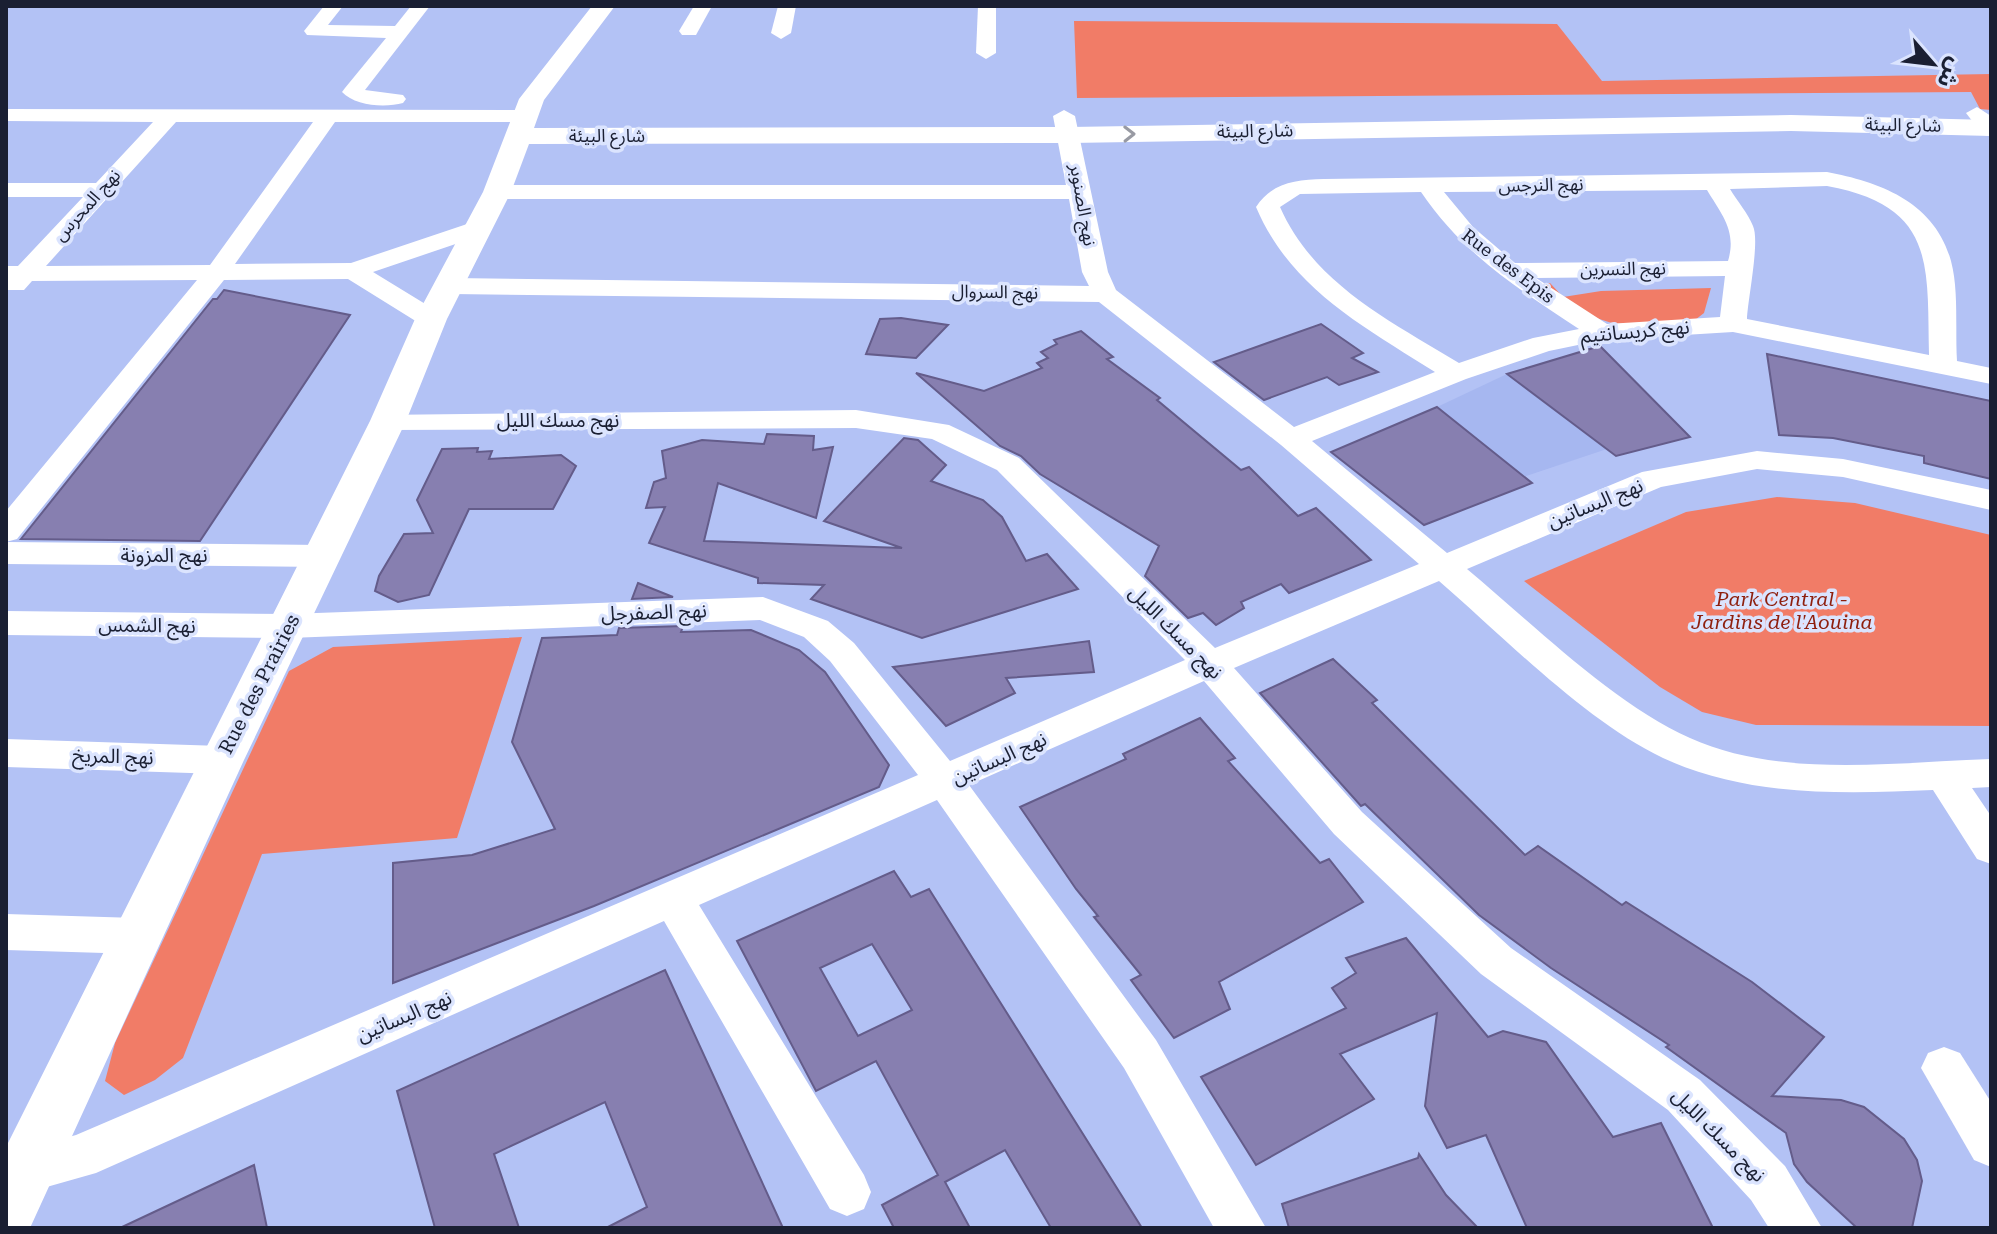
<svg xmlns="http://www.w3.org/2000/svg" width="1997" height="1234" font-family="'Roboto Serif','Noto Sans Arabic',serif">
<rect width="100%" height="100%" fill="#b3c2f5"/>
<path fill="#a6b7f0" d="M 1507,374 L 1607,449 L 1523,477 L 1437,407 Z"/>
<g fill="#f17c67">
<path d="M 1074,21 L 1557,24 L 1602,81 L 1991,74 L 1991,110 L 1980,109 L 1971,92 L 1077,98 Z"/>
<path d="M 1541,283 L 1550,283 L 1563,297 L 1601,291 L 1711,288 L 1704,313 L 1695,320 L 1615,324 L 1593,317 Z"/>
<path d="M 1777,497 L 1855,503 L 1991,535 L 1991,726 L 1756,725 L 1702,712 L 1660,687 L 1524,581 L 1686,512 Z"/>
<path d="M 522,637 L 457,838 L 262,854 L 183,1058 L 155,1080 L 124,1095 L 105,1081 L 115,1043 L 289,671 L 333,647 Z"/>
</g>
<g fill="#877fb0" stroke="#645c8a" stroke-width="2" fill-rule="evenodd">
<path d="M 224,290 L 350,315 L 200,541 L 21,539 L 213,299 L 217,299 Z"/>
<path d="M 901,318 L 948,325 L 916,358 L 866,354 L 880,319 Z"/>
<path d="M 1321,324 L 1363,353 L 1352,358 L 1378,372 L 1339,385 L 1327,377 L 1264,400 L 1214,362 Z"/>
<path d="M 1081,331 L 1113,357 L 1107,359 L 1160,398 L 1157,400 L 1241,470 L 1249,467 L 1298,516 L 1316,508 L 1371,560 L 1289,593 L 1281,584 L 1241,602 L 1244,608 L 1216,625 L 1203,613 L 1188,618 L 1145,576 L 1159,546 L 1040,474 L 1021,456 L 1000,446 L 916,373 L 984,391 L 1042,368 L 1037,363 L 1048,358 L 1041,352 L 1057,344 L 1054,340 Z"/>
<path d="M 1600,346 L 1690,437 L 1616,456 L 1507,374 Z"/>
<path d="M 1767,354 L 1991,401 L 1991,479 L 1924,463 L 1924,456 L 1833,438 L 1779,435 Z"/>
<path d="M 1437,407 L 1532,483 L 1424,525 L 1331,452 Z"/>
<path d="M 767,434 L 814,436 L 813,450 L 833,447 L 816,518 L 718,483 L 704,541 L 902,548 L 824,521 L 904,438 L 918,440 L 946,465 L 931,481 L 983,500 L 1002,517 L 1026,561 L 1047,554 L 1078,589 L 922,638 L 811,599 L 824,585 L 758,583 L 758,578 L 649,543 L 665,507 L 646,508 L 654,482 L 666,478 L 662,451 L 702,440 L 764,444 Z"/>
<path d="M 478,448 L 477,452 L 492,451 L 489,459 L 561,455 L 576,466 L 553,509 L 469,509 L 429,595 L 398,602 L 375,591 L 379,576 L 404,534 L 433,533 L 417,500 L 442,449 Z"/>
<path d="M 638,583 L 673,597 L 632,599 Z"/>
<path d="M 683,626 L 681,632 L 751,630 L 799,650 L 825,672 L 889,765 L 879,787 L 594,906 L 393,983 L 393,863 L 472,855 L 555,829 L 512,742 L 542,638 L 617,635 L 619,628 Z"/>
<path d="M 1089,641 L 1094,672 L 1006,678 L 1015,693 L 946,726 L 893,667 Z"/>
<path d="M 1333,659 L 1377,700 L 1372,703 L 1525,855 L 1538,846 L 1622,905 L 1626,902 L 1752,982 L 1824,1037 L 1772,1096 L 1841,1100 L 1864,1107 L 1904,1139 L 1917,1160 L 1922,1181 L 1912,1228 L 1857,1228 L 1807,1182 L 1794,1164 L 1786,1133 L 1666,1047 L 1669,1045 L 1551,968 L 1479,915 L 1365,804 L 1361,806 L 1260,693 Z"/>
<path d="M 1200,718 L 1235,758 L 1228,761 L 1320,863 L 1329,859 L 1363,902 L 1219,982 L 1230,1009 L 1174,1038 L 1131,980 L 1141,975 L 1094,917 L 1098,916 L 1076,889 L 1020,807 L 1126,759 L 1123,754 Z"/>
<path d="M 894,871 L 911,897 L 929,889 L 1142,1228 L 1051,1228 L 1005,1150 L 945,1182 L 970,1228 L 894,1228 L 882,1205 L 938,1175 L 876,1061 L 816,1091 L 737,941 ZM 872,944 L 912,1010 L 858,1036 L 820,968 Z"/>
<path d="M 1406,938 L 1488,1037 L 1503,1031 L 1546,1042 L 1613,1137 L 1661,1123 L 1713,1228 L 1527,1228 L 1486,1135 L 1447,1148 L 1425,1106 L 1437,1013 L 1340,1054 L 1374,1099 L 1256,1165 L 1201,1077 L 1346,1008 L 1332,988 L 1356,973 L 1346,958 Z"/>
<path d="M 665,970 L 783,1228 L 606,1228 L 647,1207 L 605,1102 L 494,1154 L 519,1228 L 435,1228 L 397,1091 Z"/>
<path d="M 1419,1154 L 1446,1195 L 1478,1228 L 1289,1228 L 1282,1204 L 1418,1158 Z"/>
<path d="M 254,1165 L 267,1228 L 120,1228 Z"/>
</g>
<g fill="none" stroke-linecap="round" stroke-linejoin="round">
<g fill="#fff" fill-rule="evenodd">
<path d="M 324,6 L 343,6 L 328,25 L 395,26 L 411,6 L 430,6 L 365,90 L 403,95 L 406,99 L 403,103 C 385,108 355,106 342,92 L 345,88 L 386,38 L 307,35 L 304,31 Z"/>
<path d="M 694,6 L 712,6 L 696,35 L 682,35 L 679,31 Z"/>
<path d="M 778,6 L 796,6 L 791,33 L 781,39 L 771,33 Z"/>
<path d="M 978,6 L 996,6 L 996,53 L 986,59 L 976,53 Z"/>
<path d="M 1977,107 L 1991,116 L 1991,136 L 1983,135 L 1966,113 Z"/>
<path d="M 6,109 L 525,110 L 536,116 L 525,122 L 335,122 L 235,264 L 351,263 L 470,223 L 488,223 L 491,228 L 488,233 L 373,272 L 440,313 L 444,319 L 440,325 L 422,325 L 348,279 L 224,280 L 17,539 L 6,542 L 6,511 L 197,280 L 32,281 L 24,290 L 6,290 L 6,266 L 18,266 L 83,197 L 6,197 L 6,183 L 96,183 L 153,122 L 6,121 ZM 176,122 L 313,122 L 210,265 L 46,266 Z"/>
<path d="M 1064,110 L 1075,116 L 1108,272 L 1116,290 L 1294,427 L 1435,372 C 1364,327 1290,288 1256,207 C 1273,182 1295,180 1324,179 L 1827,172 C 1880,182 1935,202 1951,261 C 1959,291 1955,329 1957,361 L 1991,368 L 1991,384 L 1733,332 L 1602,340 L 1549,351 L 1466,379 L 1312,441 L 1447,553 L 1642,472 L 1757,451 L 1843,459 L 1991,490 L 1991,510 L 1843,477 L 1757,469 L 1661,487 L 1467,569 C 1533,624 1612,703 1690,738 C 1781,779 1894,762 1991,759 L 1991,787 L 1972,788 L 1991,816 L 1991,864 L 1977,859 L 1933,790 C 1842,794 1747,797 1663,758 C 1585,721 1505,638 1439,581 L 1234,668 L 1362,812 L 1511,948 L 1700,1080 L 1785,1166 L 1822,1228 L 1769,1228 L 1751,1200 L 1668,1110 L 1481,974 L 1334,834 L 1204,681 L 969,785 L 1156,1040 L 1266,1228 L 1214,1228 L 1124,1068 L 937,800 L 699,905 L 864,1175 L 871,1192 L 864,1209 L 847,1216 L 830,1209 L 664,921 L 96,1173 L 29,1192 L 12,1185 L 6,1167 L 12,1153 L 76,1135 L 918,775 L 830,661 L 804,637 L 760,620 L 289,638 L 6,635 L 6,611 L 289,614 L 763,597 L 828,621 L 854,643 L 950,761 L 1185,660 L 997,470 L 932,439 L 856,428 L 388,430 L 378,427 L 374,421 L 378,415 L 856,410 L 949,425 L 1019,458 L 1215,648 L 1419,564 L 1281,445 L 1099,302 L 452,294 L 439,286 L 452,278 L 1089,286 L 1082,272 L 1069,199 L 497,199 L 485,192 L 497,185 L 1066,185 L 1053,116 ZM 1827,186 C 1936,206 1927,264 1929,355 L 1747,319 C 1748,298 1760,241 1753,226 C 1748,213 1737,201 1730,189 ZM 1707,190 C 1722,215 1737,231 1728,261 L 1515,263 L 1473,227 L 1444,192 ZM 1421,192 C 1462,253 1518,289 1579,329 L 1533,338 L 1459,363 C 1390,321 1314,284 1280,207 L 1300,194 ZM 1725,276 L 1720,317 L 1607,324 L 1536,278 Z"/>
<path d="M 6,542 L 322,545 L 333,549 L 338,556 L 333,563 L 322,567 L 6,564 Z"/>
<path d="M 6,739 L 221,746 L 234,750 L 240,760 L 234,770 L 221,774 L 6,767 Z"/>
<path d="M 6,914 L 137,918 L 152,923 L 158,936 L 152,949 L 137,954 L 6,950 Z"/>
<path d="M 1944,1047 L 1960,1053 L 1991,1102 L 1991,1167 L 1974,1160 L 1921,1068 L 1928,1053 Z"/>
</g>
<path fill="#fff" fill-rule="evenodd" d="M 592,6 L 615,6 L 544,100 L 534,128 L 1070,127 L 1791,115 L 1991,120 L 1991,136 L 1791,131 L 1070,143 L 529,144 L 511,192 L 447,319 L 406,421 L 244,760 L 30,1228 L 6,1228 L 6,1147 L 370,421 L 415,319 L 483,192 L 519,99 Z"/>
</g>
<defs><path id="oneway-chevron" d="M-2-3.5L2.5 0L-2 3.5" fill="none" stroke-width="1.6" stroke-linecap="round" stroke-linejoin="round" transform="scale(2)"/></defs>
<use stroke="#989aa3" href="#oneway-chevron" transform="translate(1129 134) rotate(-1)"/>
<g text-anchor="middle" stroke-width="7" stroke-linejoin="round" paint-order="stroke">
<g font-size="18" fill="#1a1f32" stroke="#dbe4fe">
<text transform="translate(1903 125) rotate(1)" y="6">شارع البيئة</text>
<text transform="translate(1255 131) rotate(-1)" y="6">شارع البيئة</text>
<text x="607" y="142">شارع البيئة</text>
<text transform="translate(1541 185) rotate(-1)" y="6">نهج النرجس</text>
<text transform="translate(87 205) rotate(-48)" y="6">نهج المحرس</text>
<text transform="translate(1083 205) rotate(80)" y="6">نهج الصنوبر</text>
<text transform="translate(1508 266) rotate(37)" y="6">Rue des Epis</text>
<text transform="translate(1623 269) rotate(-1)" y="6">نهج النسرين</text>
<text transform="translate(995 292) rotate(1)" y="6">نهج السروال</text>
</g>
<g font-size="20" fill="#1a1f32" stroke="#dbe4fe">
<text transform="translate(1635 331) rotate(-5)" y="7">نهج كريسانتيم</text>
<text x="558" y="427">نهج مسك الليل</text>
<text transform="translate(1595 503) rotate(-22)" y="7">نهج البساتين</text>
<text x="164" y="562">نهج المزونة</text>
<text transform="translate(654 612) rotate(-2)" y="7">نهج الصفرجل</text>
<text transform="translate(147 625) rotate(1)" y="7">نهج الشمس</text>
<text transform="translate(1176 632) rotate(45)" y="7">نهج مسك الليل</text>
<text transform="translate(259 684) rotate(-63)" y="7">Rue des Prairies</text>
<text transform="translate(113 756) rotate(2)" y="7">نهج المريخ</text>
<text transform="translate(999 758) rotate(-24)" y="7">نهج البساتين</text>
<text transform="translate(404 1016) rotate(-23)" y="7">نهج البساتين</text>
<text transform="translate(1719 1135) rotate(45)" y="7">نهج مسك الليل</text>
</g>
<g font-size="20" font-style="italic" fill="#8e1f0e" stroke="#dbe4fe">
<text x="1782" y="606">Park Central -<tspan x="1782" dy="23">Jardins de l'Aouina</tspan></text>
</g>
</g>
<rect width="1997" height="1234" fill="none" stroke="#1a1f32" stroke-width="16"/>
<g transform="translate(1933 64) rotate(118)" stroke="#dbe4fe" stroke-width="6" paint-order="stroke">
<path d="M0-6L14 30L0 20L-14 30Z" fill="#1a1f32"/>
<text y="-12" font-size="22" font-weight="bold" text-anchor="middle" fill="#1a1f32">ش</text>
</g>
</svg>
